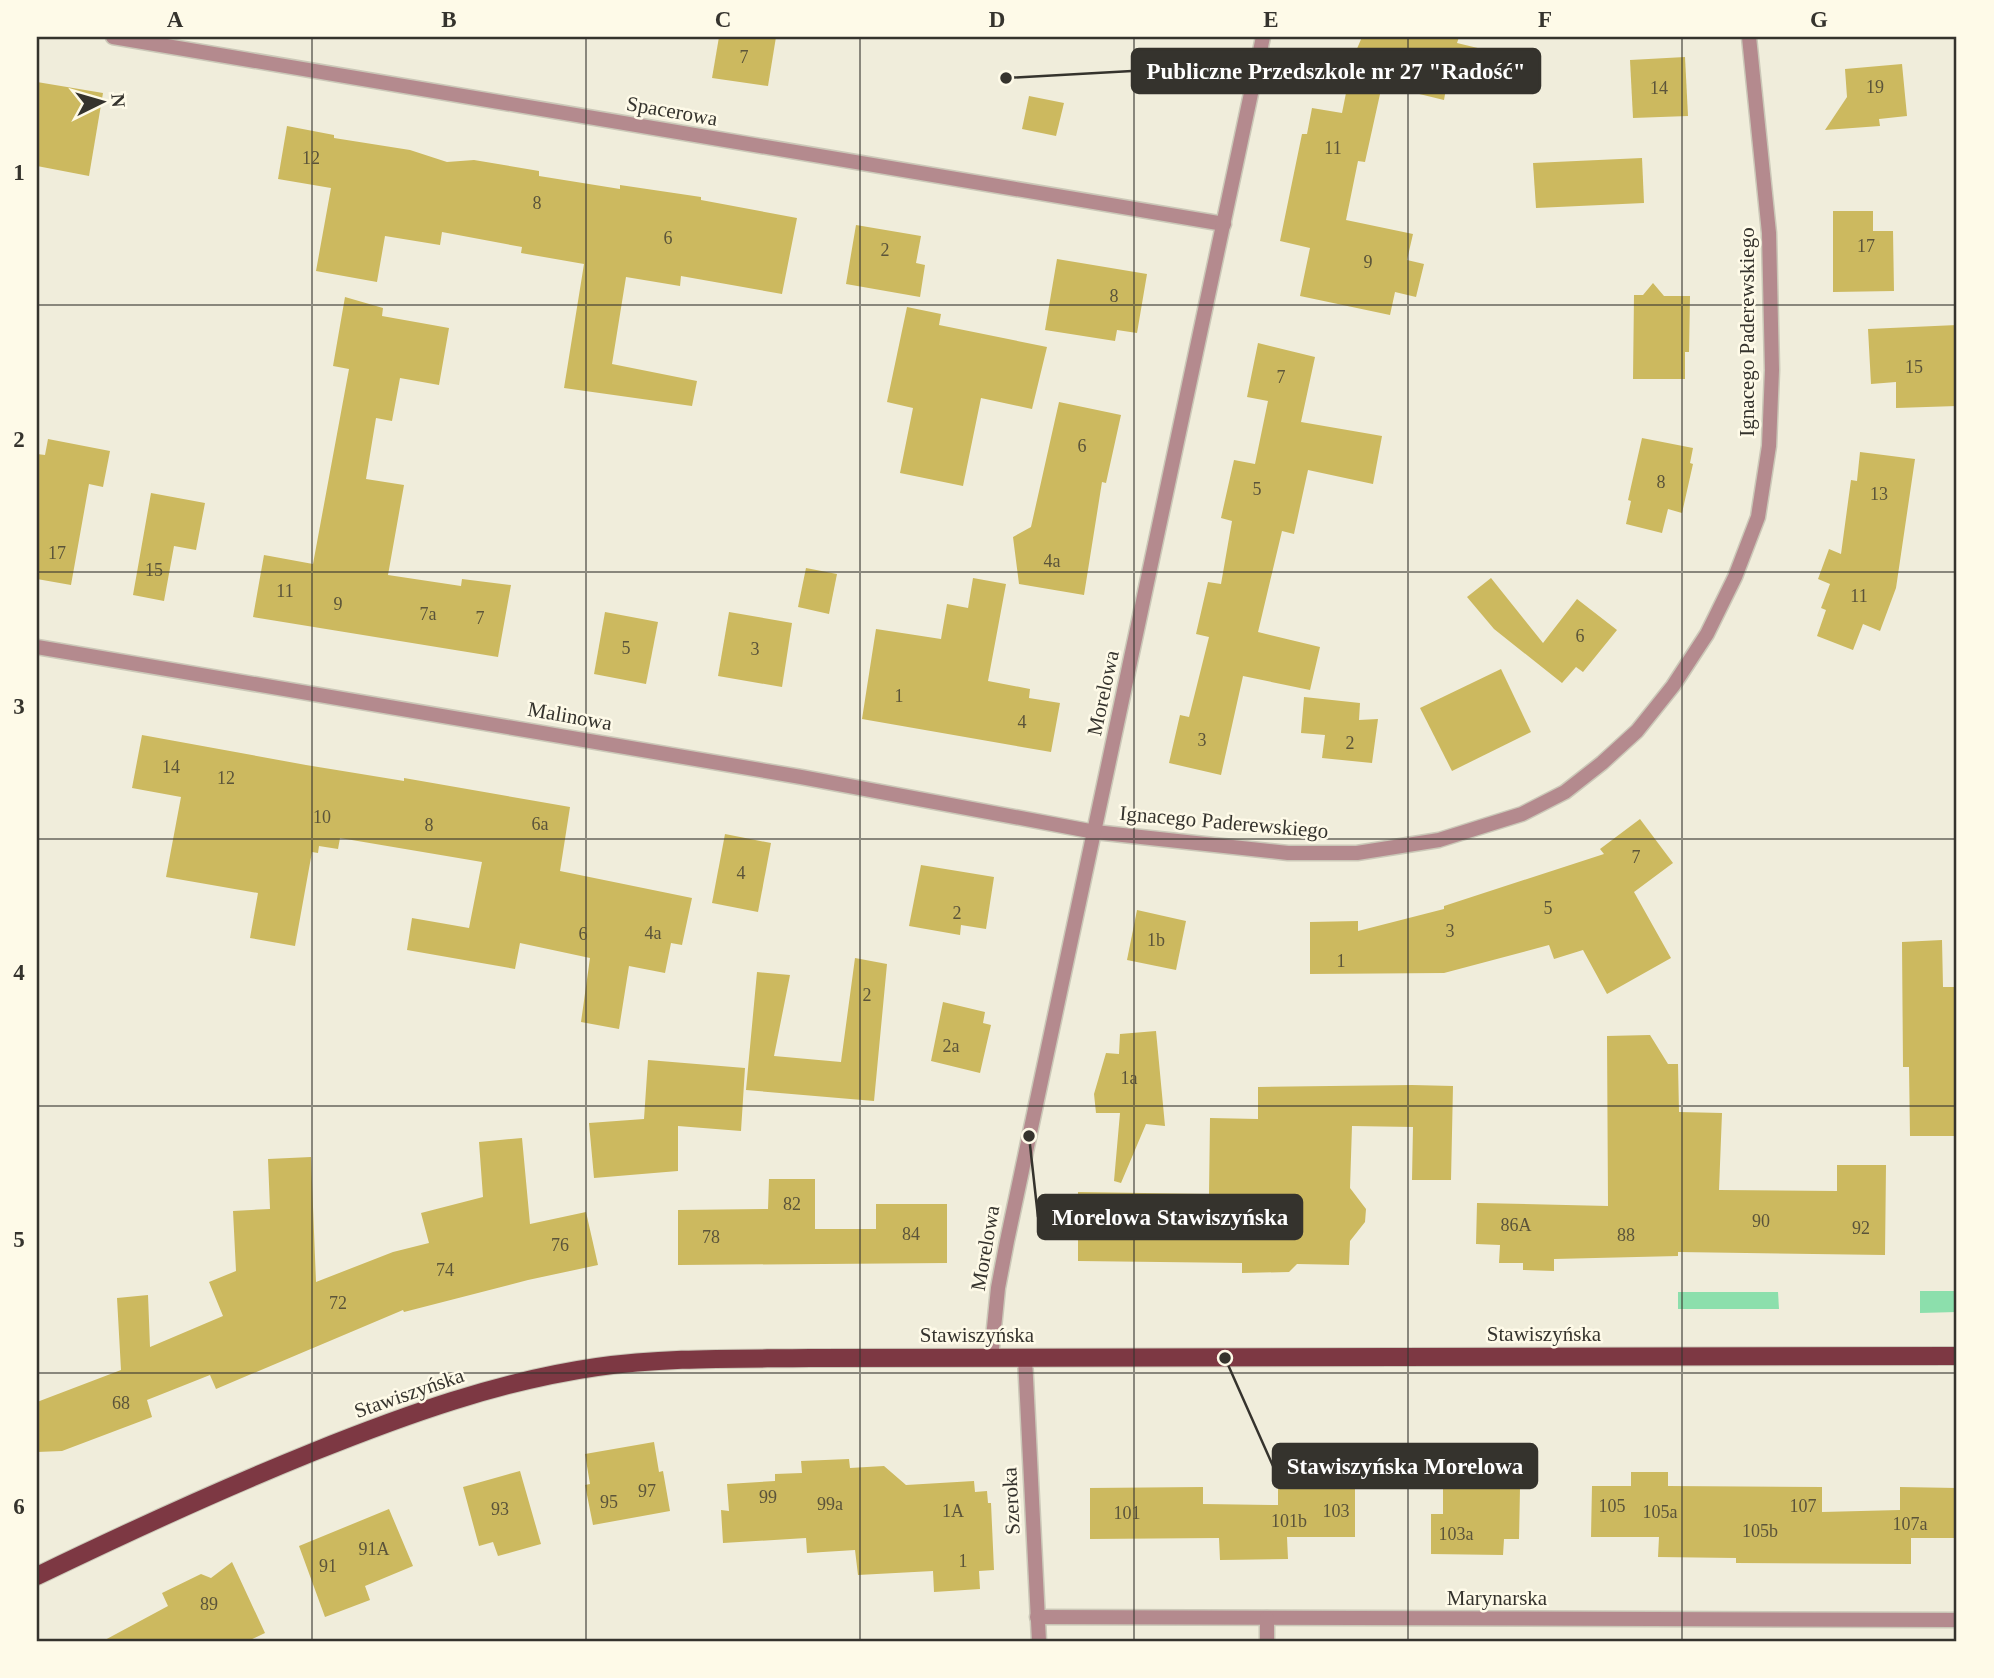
<svg xmlns="http://www.w3.org/2000/svg" width="1994" height="1678" font-family="Georgia,serif">
<rect width="100%" height="100%" fill="#f0eddb"/>
<g fill="#8cdfac">
<path d="M 1920,1291 L 1957,1291 L 1957,1312 L 1920,1313 Z"/>
<path d="M 1678,1292 L 1778,1292 L 1779,1309 L 1678,1309 Z"/>
</g>
<g fill="#ccb95f">
<path d="M 719,37 L 776,37 L 768,86 L 712,78 Z"/>
<path d="M 1362,37 L 1459,37 L 1457,43 L 1486,50 L 1476,90 L 1447,83 L 1444,100 L 1382,85 L 1365,162 L 1358,161 L 1346,220 L 1413,234 L 1407,260 L 1424,264 L 1416,297 L 1395,292 L 1390,315 L 1300,296 L 1310,248 L 1280,241 L 1302,134 L 1307,134 L 1312,108 L 1342,113 L 1353,58 Z"/>
<path d="M 1685,57 L 1688,116 L 1633,118 L 1630,60 Z"/>
<path d="M 1902,64 L 1907,116 L 1879,119 L 1880,126 L 1825,130 L 1847,97 L 1845,69 Z"/>
<path d="M 37,82 L 103,93 L 89,176 L 37,166 Z"/>
<path d="M 1029,96 L 1064,103 L 1056,136 L 1022,129 Z"/>
<path d="M 287,126 L 334,135 L 334,138 L 410,150 L 447,162 L 474,160 L 539,171 L 539,176 L 620,189 L 620,185 L 701,197 L 701,200 L 797,218 L 782,294 L 681,276 L 680,286 L 626,277 L 612,364 L 697,381 L 692,406 L 564,388 L 584,264 L 521,253 L 522,247 L 442,232 L 440,245 L 385,236 L 377,282 L 316,271 L 331,188 L 278,179 Z"/>
<path d="M 1642,158 L 1644,203 L 1536,208 L 1533,163 Z"/>
<path d="M 1833,211 L 1873,211 L 1873,231 L 1893,231 L 1894,291 L 1833,292 Z"/>
<path d="M 856,225 L 921,236 L 916,263 L 925,265 L 920,297 L 846,284 Z"/>
<path d="M 1057,259 L 1147,274 L 1137,333 L 1117,330 L 1115,341 L 1045,330 Z"/>
<path d="M 1653,283 L 1664,296 L 1690,296 L 1689,352 L 1685,352 L 1685,379 L 1633,379 L 1634,295 L 1643,295 Z"/>
<path d="M 345,297 L 383,308 L 382,316 L 449,328 L 439,385 L 400,378 L 392,421 L 376,418 L 366,479 L 404,485 L 388,575 L 461,586 L 462,579 L 511,585 L 498,657 L 253,617 L 264,555 L 313,564 L 349,369 L 333,366 Z"/>
<path d="M 907,307 L 941,314 L 939,325 L 1047,347 L 1032,409 L 981,398 L 963,486 L 900,473 L 913,408 L 887,402 Z"/>
<path d="M 1957,325 L 1957,406 L 1896,408 L 1896,382 L 1871,384 L 1868,329 Z"/>
<path d="M 1258,343 L 1315,357 L 1301,422 L 1382,436 L 1373,484 L 1308,470 L 1294,534 L 1282,531 L 1258,632 L 1320,647 L 1310,690 L 1243,676 L 1221,775 L 1169,763 L 1180,715 L 1189,717 L 1209,637 L 1196,634 L 1208,582 L 1221,584 L 1232,521 L 1221,518 L 1234,460 L 1255,464 L 1268,401 L 1247,397 Z"/>
<path d="M 1059,402 L 1121,415 L 1106,483 L 1102,482 L 1084,595 L 1019,584 L 1013,537 L 1031,527 Z"/>
<path d="M 1642,438 L 1693,448 L 1690,463 L 1693,464 L 1682,513 L 1668,509 L 1662,533 L 1626,524 L 1631,501 L 1628,500 Z"/>
<path d="M 48,439 L 110,451 L 103,487 L 89,484 L 71,585 L 37,579 L 37,454 L 45,455 Z"/>
<path d="M 1860,452 L 1915,459 L 1896,588 L 1880,631 L 1863,624 L 1853,650 L 1817,636 L 1826,610 L 1821,608 L 1830,584 L 1818,579 L 1829,549 L 1841,554 L 1851,480 L 1857,481 Z"/>
<path d="M 151,493 L 205,503 L 196,550 L 174,546 L 164,601 L 133,595 Z"/>
<path d="M 806,568 L 837,574 L 829,614 L 798,607 Z"/>
<path d="M 973,578 L 1006,584 L 988,681 L 1030,689 L 1029,698 L 1060,703 L 1051,752 L 862,719 L 876,629 L 941,639 L 947,604 L 968,608 Z"/>
<path d="M 1491,578 L 1543,643 L 1577,599 L 1617,630 L 1583,672 L 1576,667 L 1562,683 L 1494,629 L 1467,597 Z"/>
<path d="M 605,612 L 658,622 L 646,684 L 594,674 Z"/>
<path d="M 729,612 L 792,623 L 782,687 L 718,676 Z"/>
<path d="M 1501,669 L 1531,732 L 1452,771 L 1420,708 Z"/>
<path d="M 1304,697 L 1360,703 L 1359,720 L 1378,719 L 1372,763 L 1322,758 L 1325,735 L 1301,733 Z"/>
<path d="M 142,735 L 306,765 L 404,781 L 404,778 L 570,807 L 560,871 L 692,898 L 682,945 L 671,943 L 665,973 L 629,966 L 619,1029 L 581,1022 L 590,958 L 520,943 L 515,969 L 407,950 L 412,918 L 469,928 L 482,862 L 340,838 L 338,849 L 319,846 L 318,853 L 312,852 L 295,946 L 250,938 L 258,893 L 166,877 L 181,797 L 132,788 Z"/>
<path d="M 1640,819 L 1673,863 L 1634,892 L 1671,958 L 1607,994 L 1583,950 L 1554,959 L 1549,945 L 1444,973 L 1310,974 L 1310,922 L 1358,921 L 1358,931 L 1444,909 L 1444,906 L 1604,854 L 1600,849 Z"/>
<path d="M 725,834 L 771,843 L 758,912 L 712,903 Z"/>
<path d="M 921,865 L 994,877 L 986,929 L 961,925 L 960,935 L 909,926 Z"/>
<path d="M 1137,910 L 1186,921 L 1176,970 L 1127,960 Z"/>
<path d="M 1942,940 L 1943,987 L 1957,987 L 1957,1136 L 1910,1136 L 1909,1067 L 1903,1067 L 1902,942 Z"/>
<path d="M 855,958 L 887,964 L 874,1101 L 746,1090 L 757,972 L 790,975 L 774,1056 L 841,1062 Z"/>
<path d="M 943,1002 L 985,1012 L 983,1023 L 991,1025 L 980,1073 L 931,1061 Z"/>
<path d="M 1156,1031 L 1165,1126 L 1146,1124 L 1121,1183 L 1114,1181 L 1120,1113 L 1096,1113 L 1094,1094 L 1106,1053 L 1119,1054 L 1120,1034 Z"/>
<path d="M 1650,1035 L 1668,1064 L 1678,1064 L 1679,1112 L 1722,1113 L 1719,1190 L 1837,1191 L 1837,1165 L 1886,1165 L 1885,1255 L 1678,1252 L 1678,1256 L 1554,1259 L 1554,1271 L 1523,1270 L 1523,1263 L 1499,1263 L 1500,1245 L 1476,1244 L 1477,1203 L 1608,1206 L 1607,1036 Z"/>
<path d="M 648,1060 L 745,1068 L 741,1131 L 678,1126 L 678,1171 L 594,1178 L 589,1123 L 644,1119 Z"/>
<path d="M 1412,1085 L 1453,1086 L 1451,1180 L 1412,1180 L 1413,1127 L 1352,1126 L 1350,1188 L 1366,1209 L 1365,1222 L 1350,1241 L 1349,1265 L 1297,1264 L 1289,1272 L 1242,1273 L 1242,1263 L 1078,1261 L 1078,1192 L 1209,1194 L 1210,1118 L 1258,1119 L 1258,1087 Z"/>
<path d="M 522,1138 L 530,1224 L 586,1212 L 598,1265 L 528,1280 L 404,1312 L 403,1310 L 216,1389 L 210,1375 L 147,1400 L 152,1417 L 62,1451 L 37,1452 L 37,1402 L 121,1370 L 117,1298 L 148,1295 L 150,1347 L 223,1316 L 209,1282 L 236,1271 L 233,1211 L 270,1209 L 268,1159 L 311,1157 L 316,1282 L 393,1252 L 429,1243 L 421,1213 L 483,1197 L 479,1142 Z"/>
<path d="M 769,1179 L 815,1179 L 815,1229 L 876,1229 L 876,1204 L 947,1204 L 947,1263 L 678,1265 L 678,1210 L 768,1209 Z"/>
<path d="M 654,1442 L 659,1472 L 663,1471 L 670,1511 L 593,1525 L 585,1485 L 590,1484 L 585,1454 Z"/>
<path d="M 849,1459 L 850,1468 L 884,1466 L 906,1485 L 974,1481 L 975,1492 L 987,1491 L 988,1503 L 991,1503 L 994,1570 L 979,1571 L 980,1589 L 934,1592 L 933,1571 L 858,1575 L 855,1550 L 807,1553 L 806,1538 L 723,1543 L 721,1510 L 729,1511 L 727,1484 L 775,1481 L 775,1474 L 802,1473 L 801,1461 Z"/>
<path d="M 520,1471 L 541,1544 L 498,1556 L 493,1542 L 479,1546 L 463,1487 Z"/>
<path d="M 1631,1472 L 1668,1472 L 1668,1486 L 1822,1487 L 1822,1512 L 1900,1510 L 1900,1487 L 1957,1488 L 1957,1538 L 1911,1538 L 1911,1564 L 1736,1563 L 1736,1558 L 1658,1557 L 1659,1537 L 1591,1537 L 1592,1486 L 1631,1486 Z"/>
<path d="M 1355,1485 L 1355,1537 L 1287,1537 L 1288,1559 L 1220,1560 L 1219,1538 L 1090,1539 L 1090,1488 L 1203,1487 L 1203,1504 L 1278,1505 L 1278,1486 Z"/>
<path d="M 1443,1487 L 1520,1488 L 1519,1539 L 1504,1539 L 1503,1555 L 1431,1554 L 1431,1514 L 1443,1514 Z"/>
<path d="M 389,1509 L 413,1566 L 365,1586 L 370,1600 L 325,1617 L 299,1546 Z"/>
<path d="M 232,1562 L 265,1633 L 248,1641 L 103,1641 L 168,1606 L 162,1593 L 201,1574 L 211,1578 Z"/>
</g>
<g fill="none" stroke-linecap="round" stroke-linejoin="round">
<defs>
<g id="minor">
<path d="M 113,37 L 1224,224"/>
<path d="M 37,647 L 801,777 L 1095,832 L 1288,853 L 1357,853 L 1439,840 L 1522,814 L 1565,792 L 1602,763 L 1637,731 L 1673,686 L 1707,634 L 1735,577 L 1758,517 L 1769,446 L 1772,370 L 1769,233 L 1749,37"/>
<path d="M 991,1358 L 998,1288 L 1007,1241 L 1263,37"/>
<path d="M 1025,1358 L 1039,1641"/>
<path d="M 1037,1617 L 1957,1620"/>
<path d="M 1267,1641 L 1267,1618"/>
</g>
<path id="primary" d="M 37,1576 C 128,1532 219,1490 313,1452 C 405,1415 499,1381 597,1367 C 667,1357 739,1359 810,1358 L 1957,1356"/>
</defs>
<use href="#minor" stroke="#cbc8b8" stroke-width="17"/>
<use href="#primary" stroke="#cbc8b8" stroke-width="20"/>
<use href="#minor" stroke="#b48a8e" stroke-width="14"/>
<use href="#primary" stroke="#7d3843" stroke-width="18"/>
</g>
<path fill="none" stroke="#35332d" stroke-width="2" stroke-opacity="0.55" d="M 312,37 L 312,1641M 586,37 L 586,1641M 860,37 L 860,1641M 1134,37 L 1134,1641M 1408,37 L 1408,1641M 1682,37 L 1682,1641M 37,305 L 1957,305M 37,572 L 1957,572M 37,839 L 1957,839M 37,1106 L 1957,1106M 37,1373 L 1957,1373"/>
<g text-anchor="middle" stroke-width="5" stroke-linejoin="round" paint-order="stroke">
<g font-size="18" fill="#5b543a">
<text x="744" y="63">7</text>
<text x="1875" y="93">19</text>
<text x="1659" y="94">14</text>
<text x="1333" y="154">11</text>
<text x="311" y="164">12</text>
<text x="537" y="209">8</text>
<text x="668" y="244">6</text>
<text x="1866" y="252">17</text>
<text x="885" y="256">2</text>
<text x="1368" y="268">9</text>
<text x="1114" y="302">8</text>
<text x="1914" y="373">15</text>
<text x="1281" y="383">7</text>
<text x="1082" y="452">6</text>
<text x="1661" y="488">8</text>
<text x="1257" y="495">5</text>
<text x="1879" y="500">13</text>
<text x="57" y="559">17</text>
<text x="1052" y="567">4a</text>
<text x="154" y="576">15</text>
<text x="285" y="597">11</text>
<text x="1859" y="602">11</text>
<text x="338" y="610">9</text>
<text x="428" y="620">7a</text>
<text x="480" y="624">7</text>
<text x="1580" y="642">6</text>
<text x="626" y="654">5</text>
<text x="755" y="655">3</text>
<text x="899" y="702">1</text>
<text x="1022" y="728">4</text>
<text x="1202" y="746">3</text>
<text x="1350" y="749">2</text>
<text x="171" y="773">14</text>
<text x="226" y="784">12</text>
<text x="322" y="823">10</text>
<text x="540" y="830">6a</text>
<text x="429" y="831">8</text>
<text x="1636" y="863">7</text>
<text x="741" y="879">4</text>
<text x="1548" y="914">5</text>
<text x="957" y="919">2</text>
<text x="1450" y="937">3</text>
<text x="653" y="939">4a</text>
<text x="583" y="940">6</text>
<text x="1156" y="946">1b</text>
<text x="1341" y="967">1</text>
<text x="867" y="1001">2</text>
<text x="951" y="1052">2a</text>
<text x="1129" y="1084">1a</text>
<text x="792" y="1210">82</text>
<text x="1761" y="1227">90</text>
<text x="1516" y="1231">86A</text>
<text x="1861" y="1234">92</text>
<text x="911" y="1240">84</text>
<text x="1626" y="1241">88</text>
<text x="711" y="1243">78</text>
<text x="560" y="1251">76</text>
<text x="445" y="1276">74</text>
<text x="338" y="1309">72</text>
<text x="121" y="1409">68</text>
<text x="647" y="1497">97</text>
<text x="768" y="1503">99</text>
<text x="609" y="1508">95</text>
<text x="830" y="1510">99a</text>
<text x="1612" y="1512">105</text>
<text x="1803" y="1512">107</text>
<text x="500" y="1515">93</text>
<text x="953" y="1517">1A</text>
<text x="1336" y="1517">103</text>
<text x="1660" y="1518">105a</text>
<text x="1127" y="1519">101</text>
<text x="1289" y="1527">101b</text>
<text x="1910" y="1530">107a</text>
<text x="1760" y="1537">105b</text>
<text x="1456" y="1540">103a</text>
<text x="374" y="1555">91A</text>
<text x="963" y="1567">1</text>
<text x="328" y="1572">91</text>
<text x="209" y="1610">89</text>
</g>
<g font-size="21" fill="#35332d" stroke="#fefae8">
<text transform="translate(672 111) rotate(10)" y="7">Spacerowa</text>
<text transform="translate(1747 332) rotate(-90)" y="7">Ignacego Paderewskiego</text>
<text transform="translate(1103 693) rotate(-78)" y="7">Morelowa</text>
<text transform="translate(570 716) rotate(10)" y="7">Malinowa</text>
<text transform="translate(1224 822) rotate(5)" y="7">Ignacego Paderewskiego</text>
<text transform="translate(985 1248) rotate(-80)" y="7">Morelowa</text>
<text x="1544" y="1341">Stawiszyńska</text>
<text x="977" y="1342">Stawiszyńska</text>
<text transform="translate(409 1393) rotate(-19)" y="7">Stawiszyńska</text>
<text transform="translate(1011 1501) rotate(-93)" y="7">Szeroka</text>
<text x="1497" y="1605">Marynarska</text>
</g>
</g>
<path fill="none" stroke="#35332d" stroke-width="2.5" d="M1006 78L1132 71M1029 1136L1038 1217M1225 1358L1273 1466"/>
<g fill="#35332d" stroke="#fefae8" stroke-width="2.5">
<circle cx="1006" cy="78" r="7"/>
<circle cx="1029" cy="1136" r="7"/>
<circle cx="1225" cy="1358" r="7"/>
</g>
<g fill="#35332d" stroke="#35332d" stroke-width="2.5">
<rect x="1132" y="49" width="408" height="44" rx="7"/>
<rect x="1038" y="1195" width="264" height="44" rx="7"/>
<rect x="1273" y="1444" width="264" height="44" rx="7"/>
</g>
<g font-size="23" text-anchor="middle" font-weight="bold" fill="#fff">
<text x="1336" y="79">Publiczne Przedszkole nr 27 "Radość"</text>
<text x="1170" y="1225">Morelowa Stawiszyńska</text>
<text x="1405" y="1474">Stawiszyńska Morelowa</text>
</g>
<rect width="1994" height="1678" fill="none" stroke="#fefae8" stroke-width="77"/>
<g transform="translate(102 102) rotate(85)" stroke="#fefae8" stroke-width="5" paint-order="stroke">
<path d="M0-5L12 26L0 18L-12 26Z" fill="#35332d"/>
<text y="-10" font-size="19" font-weight="bold" text-anchor="middle" fill="#35332d">N</text>
</g>
<rect x="38" y="38" width="1917" height="1602" fill="none" stroke="#35332d" stroke-width="2.5"/>
<g font-size="23" text-anchor="middle" font-weight="bold" fill="#35332d">
<text x="175" y="27">A</text>
<text x="449" y="27">B</text>
<text x="723" y="27">C</text>
<text x="997" y="27">D</text>
<text x="1271" y="27">E</text>
<text x="1545" y="27">F</text>
<text x="1819" y="27">G</text>
<text x="19" y="180">1</text>
<text x="19" y="447">2</text>
<text x="19" y="714">3</text>
<text x="19" y="980">4</text>
<text x="19" y="1247">5</text>
<text x="19" y="1514">6</text>
</g>
</svg>
